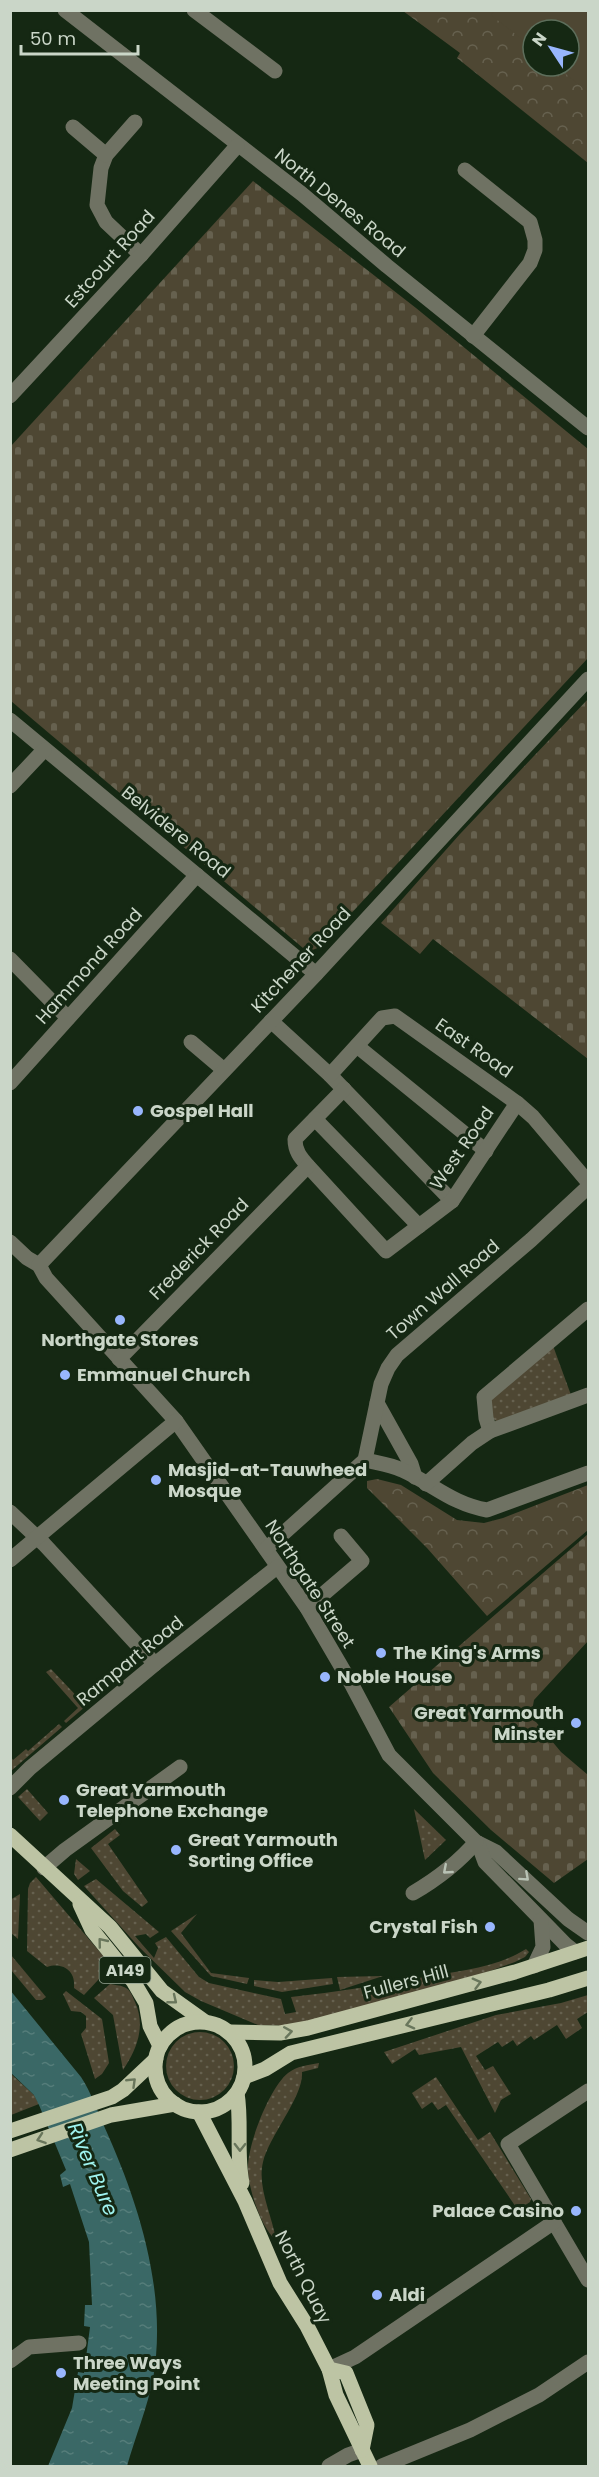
<svg xmlns="http://www.w3.org/2000/svg" width="599" height="2477" font-family="Poppins,sans-serif">
<defs>
<pattern id="grass-dots" width="8" height="8" patternUnits="userSpaceOnUse" patternTransform="scale(1.5)"><rect width="8" height="8" fill="#4e4733"/><path d="M2 2h.1M6 6h.1" fill="none" stroke="#66614f" stroke-width="1.8" stroke-linecap="round"/></pattern>
<pattern id="cemetery-stones" width="16" height="16" patternUnits="userSpaceOnUse" patternTransform="scale(1.5)"><rect width="16" height="16" fill="#4e4733"/><path d="M2 7V4a2 2 0 0 1 4 0v3zM10 15v-3a2 2 0 0 1 4 0v3z" fill="#66614f"/></pattern>
<pattern id="park-crowns" width="20" height="18" patternUnits="userSpaceOnUse" patternTransform="scale(1.5)"><rect width="20" height="18" fill="#4e4733"/><path d="M2 6a3 3 0 1 1 6 0M12 15a3 3 0 1 1 6 0" fill="none" stroke="#66614f"/></pattern>
<pattern id="water-ripples" width="26" height="14" patternUnits="userSpaceOnUse" patternTransform="scale(1.5)"><rect width="26" height="14" fill="#3a6866"/><path d="M2 4q2-2 4 0t4 0M15 11q2-2 4 0t4 0" fill="none" stroke="#557d7a"/></pattern>
</defs>
<rect width="100%" height="100%" fill="#152813"/>
<g fill="url(#grass-dots)">
<path d="M 552,1343 L 571,1395 L 503,1421 L 496,1421 L 491,1417 L 490,1396 Z"/>
<path d="M 51,1669 L 86,1706 L 66,1723 L 64,1721 L 78,1708 L 46,1672 Z"/>
<path d="M 59,1724 L 62,1727 L 11,1771 L 11,1757 L 13,1760 L 26,1749 L 28,1751 Z"/>
<path d="M 27,1789 L 48,1813 L 40,1821 L 18,1797 Z"/>
<path d="M 414,1809 L 446,1840 L 425,1860 Z"/>
<path d="M 115,1829 L 120,1835 L 108,1844 L 148,1902 L 142,1907 L 123,1891 L 91,1848 Z"/>
<path d="M 76,1859 L 90,1871 L 78,1880 L 74,1874 Z"/>
<path d="M 36,1877 L 105,1958 L 101,1962 L 99,1979 L 84,1995 L 74,1988 C 76,1971 63,1962 47,1967 L 27,1951 L 28,1889 L 30,1883 Z"/>
<path d="M 96,1879 L 159,1932 L 150,1938 L 146,1934 L 135,1936 L 154,1958 L 158,1948 L 155,1943 L 166,1937 L 199,1977 L 209,1983 L 281,1999 L 285,2014 L 296,2012 L 291,1997 C 336,1992 379,1985 424,1977 C 458,1971 496,1968 526,1949 L 529,1952 L 525,1957 L 515,1962 L 454,1984 L 291,2026 L 258,2025 L 201,2001 L 185,1992 L 139,1947 L 84,1886 Z"/>
<path d="M 20,1894 L 18,1939 L 11,1933 L 10,1900 Z"/>
<path d="M 197,1914 L 181,1933 L 211,1973 L 249,1978 L 247,1984 L 211,1976 L 171,1931 Z"/>
<path d="M 11,1955 L 46,1997 L 42,2000 L 36,2000 L 11,1970 Z"/>
<path d="M 383,1976 L 340,1990 L 337,1977 Z"/>
<path d="M 332,1978 L 333,1984 L 282,1992 L 254,1986 L 254,1980 L 278,1982 Z"/>
<path d="M 110,1984 C 114,1985 120,1985 124,1987 C 131,1990 132,1996 135,2002 C 146,2026 137,2049 123,2070 L 113,2015 L 94,1998 Z"/>
<path d="M 66,1991 L 102,2019 L 109,2063 L 102,2074 L 95,2079 L 81,2034 L 86,2028 L 86,2016 L 81,2012 L 71,2011 L 63,1994 Z"/>
<path d="M 588,1995 L 588,2012 L 577,2019 L 582,2028 L 566,2039 L 557,2025 L 534,2040 L 531,2036 L 517,2046 L 513,2040 L 502,2047 L 498,2042 L 476,2056 L 485,2070 L 493,2066 L 511,2094 L 501,2100 L 495,2113 L 461,2047 L 419,2055 L 415,2049 L 392,2064 L 384,2052 L 496,2015 L 561,2003 Z"/>
<circle cx="200" cy="2066" r="34"/>
<path d="M 319,2063 L 318,2068 L 302,2072 C 304,2096 269,2136 263,2162 C 257,2187 272,2215 276,2240 C 261,2229 248,2187 248,2169 C 247,2145 270,2087 288,2073 C 297,2066 308,2065 319,2063 Z"/>
<path d="M 10,2073 L 34,2095 L 39,2104 L 11,2115 Z"/>
<path d="M 436,2077 L 478,2140 L 490,2132 L 531,2199 L 530,2202 L 518,2210 L 446,2105 L 438,2110 L 432,2102 L 422,2109 L 412,2093 Z"/>
</g>
<g fill="url(#cemetery-stones)">
<path d="M 253,181 L 416,308 L 588,449 L 588,658 L 320,947 L 310,951 L 303,948 L 11,701 L 11,446 Z"/>
<path d="M 588,699 L 588,1059 L 433,939 L 420,954 L 381,923 L 460,834 Z"/>
<path d="M 588,1534 L 588,1641 L 534,1700 L 531,1716 L 561,1752 L 588,1775 L 588,1859 L 554,1883 L 491,1830 L 433,1773 L 389,1707 Z"/>
</g>
<g fill="url(#park-crowns)" fill-rule="evenodd">
<path d="M 403,11 L 588,11 L 588,163 L 457,58 L 460,53 ZM 533,30 L 569,30 L 569,66 L 533,66 Z"/>
<path d="M 377,1479 L 401,1485 L 457,1520 L 484,1523 L 503,1518 L 588,1485 L 588,1530 L 487,1616 L 427,1548 L 367,1488 L 367,1481 Z"/>
</g>
<path fill="#4e4733" d="M 495,10 L 588,11 L 588,92 L 556,66 L 569,66 L 569,30 L 533,30 L 533,48 L 491,15 Z"/>
<path fill="url(#water-ripples)" d="M 10,1990 L 81,2077 C 91,2092 97,2110 104,2126 C 139,2203 168,2294 153,2379 C 147,2408 135,2438 127,2466 L 48,2466 L 72,2408 L 78,2372 L 84,2373 L 90,2327 L 84,2326 L 85,2305 L 92,2305 L 89,2242 L 70,2184 L 63,2187 L 60,2175 L 66,2170 L 39,2105 L 34,2095 L 11,2073 Z"/>
<g fill="none" stroke-linecap="round" stroke-linejoin="round">
<g stroke="#6f7263" stroke-width="15">
<path d="M 65,10 L 302,194 L 387,266 L 588,428"/>
<path d="M 194,10 L 275,71"/>
<path d="M 135,122 L 106,155 L 101,168 L 97,205 L 106,222 L 141,255"/>
<path d="M 73,127 L 106,155"/>
<path d="M 465,170 L 530,222 L 535,240 L 535,250 L 530,263 L 473,336"/>
<path d="M 10,396 L 141,255 L 237,146"/>
<path d="M 10,720 L 316,974"/>
<path d="M 10,786 L 44,750"/>
<path d="M 10,959 L 68,1018"/>
<path d="M 271,1021 L 330,1075 L 452,1201"/>
<path d="M 191,1042 L 224,1070"/>
<path d="M 357,1046 L 486,1151"/>
<path d="M 330,1075 L 382,1018 L 395,1016 L 517,1103 L 533,1117 L 588,1182"/>
<path d="M 10,1083 L 197,875"/>
<path d="M 344,1089 L 295,1139 C 295,1151 300,1157 308,1166 L 386,1251 L 452,1201 L 517,1103"/>
<path d="M 315,1119 L 419,1226"/>
<path d="M 10,1242 L 27,1258 L 39,1265 L 46,1278 L 176,1421 L 307,1608 L 352,1685 L 389,1755 L 476,1842 L 496,1852 L 568,1919 L 588,1933"/>
<path d="M 39,1265 L 316,974 L 588,679"/>
<path d="M 119,1359 L 308,1166"/>
<path d="M 377,1403 L 411,1464 L 415,1477"/>
<path d="M 490,1431 L 486,1418 L 484,1397 L 588,1309"/>
<path d="M 365,1460 C 377,1463 390,1464 402,1470 C 433,1484 452,1504 487,1510 L 588,1473"/>
<path d="M 426,1484 L 472,1443 L 490,1431 L 588,1395"/>
<path d="M 10,1512 L 44,1544 L 155,1664"/>
<path d="M 266,1549 L 365,1460 L 381,1384 L 388,1368 L 397,1355 L 531,1240 L 588,1187"/>
<path d="M 10,1560 L 176,1421"/>
<path d="M 307,1608 L 362,1561 L 341,1536"/>
<path d="M 10,1788 L 30,1768 L 155,1664 L 277,1567"/>
<path d="M 478,1843 L 485,1862 L 566,1945 L 575,1952"/>
<path d="M 44,1868 L 65,1850 L 180,1767"/>
<path d="M 413,1893 C 437,1879 458,1863 476,1842"/>
<path d="M 534,1966 L 543,1947 L 541,1920"/>
<path d="M 588,2091 L 508,2144 L 588,2280"/>
<path d="M 10,2361 L 29,2347 L 79,2343"/>
<path d="M 329,2369 L 355,2357 L 554,2222"/>
<path d="M 329,2466 L 348,2455 L 362,2450"/>
<path d="M 382,2466 L 470,2430 L 539,2395 L 588,2362"/>
</g>
<g stroke="#bdc4a4" stroke-width="15">
<path d="M 10,1835 L 110,1927 L 162,1991 L 204,2021"/>
<path d="M 80,1904 L 92,1930 L 133,1981 L 146,2003 L 150,2026 L 160,2046"/>
<circle cx="200" cy="2067" r="45"/>
<path d="M 230,2032 L 280,2033 L 308,2028 L 515,1972 L 588,1948"/>
<path d="M 244,2077 L 265,2069 L 291,2053 L 549,1990 L 588,1978"/>
<path d="M 237,2093 C 242,2123 236,2153 242,2183"/>
<path d="M 199,2112 L 245,2201 L 280,2283 L 307,2326 L 329,2369 L 336,2395 L 370,2466"/>
<path d="M 10,2131 L 112,2097 L 123,2090 L 156,2059"/>
<path d="M 10,2150 L 111,2115 L 175,2104"/>
<path d="M 329,2369 L 346,2373 L 367,2425 L 362,2450"/>
</g>
</g>
<defs><path id="oneway-chevron" d="M-2-3.5L2.5 0L-2 3.5" fill="none" stroke-width="1.6" stroke-linecap="round" stroke-linejoin="round" transform="scale(1.5)"/></defs>
<g stroke="#b8c2b4">
<use href="#oneway-chevron" transform="translate(447 1870) rotate(139)"/>
<use href="#oneway-chevron" transform="translate(525 1877) rotate(42)"/>
</g>
<g stroke="#69765c">
<use href="#oneway-chevron" transform="translate(102 1942) rotate(-129)"/>
<use href="#oneway-chevron" transform="translate(477 1983) rotate(-15)"/>
<use href="#oneway-chevron" transform="translate(173 2000) rotate(39)"/>
<use href="#oneway-chevron" transform="translate(410 2024) rotate(166)"/>
<use href="#oneway-chevron" transform="translate(288 2032) rotate(-9)"/>
<use href="#oneway-chevron" transform="translate(132 2082) rotate(-44)"/>
<use href="#oneway-chevron" transform="translate(41 2139) rotate(161)"/>
<use href="#oneway-chevron" transform="translate(240 2147) rotate(91)"/>
</g>
<g fill="#98b6fd" stroke="#152813" stroke-width="2">
<circle cx="138" cy="1111" r="6"/>
<circle cx="120" cy="1320" r="6"/>
<circle cx="65" cy="1375" r="6"/>
<circle cx="156" cy="1480" r="6"/>
<circle cx="381" cy="1653" r="6"/>
<circle cx="325" cy="1677" r="6"/>
<circle cx="576" cy="1723" r="6"/>
<circle cx="64" cy="1800" r="6"/>
<circle cx="176" cy="1850" r="6"/>
<circle cx="490" cy="1927" r="6"/>
<circle cx="576" cy="2211" r="6"/>
<circle cx="377" cy="2295" r="6"/>
<circle cx="61" cy="2373" r="6"/>
</g>
<g text-anchor="middle" stroke-width="6" stroke-linejoin="round" paint-order="stroke">
<rect fill="#152813" stroke="#94a292" stroke-width="1.5" x="99.5" y="1957" width="51" height="26" rx="4.5"/>
<g font-size="16" font-weight="bold" fill="#cad6c8">
<text x="125" y="1976">A149</text>
</g>
<g font-size="18" fill="#cad6c8" stroke="#152813">
<text transform="translate(340 203) rotate(39)" y="6">North Denes Road</text>
<text transform="translate(110 259) rotate(-48)" y="6">Estcourt Road</text>
<text transform="translate(176 832) rotate(39)" y="6">Belvidere Road</text>
<text transform="translate(301 960) rotate(-47)" y="6">Kitchener Road</text>
<text transform="translate(89 966) rotate(-48)" y="6">Hammond Road</text>
<text transform="translate(474 1048) rotate(35)" y="6">East Road</text>
<text transform="translate(462 1148) rotate(-55)" y="6">West Road</text>
<text transform="translate(199 1249) rotate(-46)" y="6">Frederick Road</text>
<text transform="translate(443 1290) rotate(-41)" y="6">Town Wall Road</text>
<text transform="translate(310 1584) rotate(57)" y="6">Northgate Street</text>
<text transform="translate(130 1661) rotate(-39)" y="6">Rampart Road</text>
<text transform="translate(406 1982) rotate(-15)" y="6">Fullers Hill</text>
<text transform="translate(303 2277) rotate(63)" y="6">North Quay</text>
</g>
<g font-size="18" font-weight="bold" fill="#cad6c8" stroke="#152813" text-anchor="start">
<text x="150" y="1117">Gospel Hall</text>
<text x="120" y="1346" text-anchor="middle">Northgate Stores</text>
<text x="77" y="1381">Emmanuel Church</text>
<text x="168" y="1476">Masjid-at-Tauwheed<tspan x="168" dy="21">Mosque</tspan></text>
<text x="393" y="1659">The King's Arms</text>
<text x="337" y="1683">Noble House</text>
<text x="564" y="1719" text-anchor="end">Great Yarmouth<tspan x="564" dy="21">Minster</tspan></text>
<text x="76" y="1796">Great Yarmouth<tspan x="76" dy="21">Telephone Exchange</tspan></text>
<text x="188" y="1846">Great Yarmouth<tspan x="188" dy="21">Sorting Office</tspan></text>
<text x="478" y="1933" text-anchor="end">Crystal Fish</text>
<text x="564" y="2217" text-anchor="end">Palace Casino</text>
<text x="389" y="2301">Aldi</text>
<text x="73" y="2369">Three Ways<tspan x="73" dy="21">Meeting Point</tspan></text>
</g>
<g font-size="20" font-style="italic" fill="#9ff3ef" stroke="#152813">
<text transform="translate(93 2169) rotate(67)" y="7">River Bure</text>
</g>
</g>
<rect width="599" height="2477" fill="none" stroke="#cad6c8" stroke-width="24"/>
<g transform="translate(551 48) rotate(306)"><circle r="28" fill="#152813" stroke="#5d6e5b" stroke-width="1.5"/>
<path d="M0-4.5L10 22L0 15L-10 22Z" fill="#98b6fd"/>
<text y="-9" font-size="16" font-weight="bold" text-anchor="middle" fill="#cad6c8">N</text>
</g>
<path d="M21 45v9h117v-9" fill="none" stroke="#cad6c8" stroke-width="3"/>
<text x="30" y="45" font-size="18" fill="#cad6c8" stroke="#152813" stroke-width="4.5" paint-order="stroke">50 m</text>
</svg>
